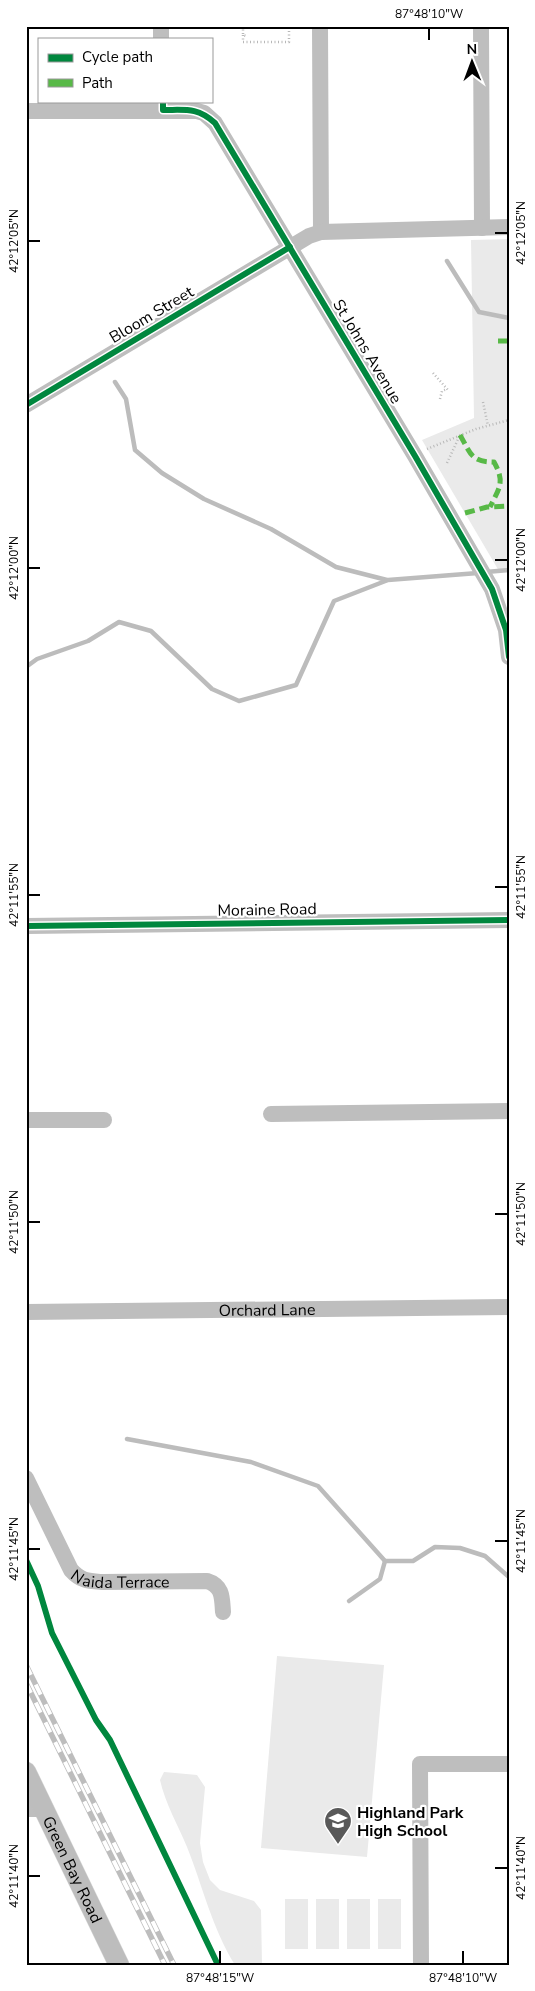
<svg xmlns="http://www.w3.org/2000/svg" width="535" height="1991" font-family="'Nunito Sans',sans-serif">
<rect width="100%" height="100%" fill="#fff"/>
<g fill="#eaeaea">
<path d="M 509,239 L 509,570 L 499,571 L 422,440 L 474,418 L 471,240 Z"/>
<path d="M 277,1656 L 384,1665 L 367,1857 L 261,1848 Z"/>
<path d="M 164,1772 L 197,1775 L 205,1787 L 200,1843 L 203,1862 L 210,1880 L 220,1890 L 254,1901 L 261,1910 L 262,1965 L 235,1965 C 212,1928 203,1887 187,1847 C 178,1825 165,1803 160,1780 Z"/>
<rect x="285" y="1899" width="23" height="50"/>
<rect x="316" y="1899" width="23" height="50"/>
<rect x="347" y="1899" width="23" height="50"/>
<rect x="378" y="1899" width="23" height="50"/>
</g>
<g fill="none" stroke-linecap="round" stroke-linejoin="round">
<g stroke="#bcbcbc" stroke-width="4.5">
<path d="M 447,261 L 479,312 L 509,318"/>
<path d="M 115,333 L 115,339"/>
<path d="M 115,382 L 126,399 L 135,450 L 162,473 L 204,499 L 271,529 L 336,567 L 387,580"/>
<path d="M 486,572 L 509,570"/>
<path d="M 26,667 L 37,659 L 88,641 L 119,622 L 151,631 L 212,689 L 239,701 L 296,685 L 334,601 L 388,580 L 478,573"/>
<path d="M 127,1439 L 251,1462 L 318,1486 L 385,1561 L 413,1561 L 435,1547 L 460,1548 L 485,1556 L 509,1577"/>
<path d="M 349,1601 L 380,1579 L 385,1561"/>
</g>
<defs>
<g id="major">
<path id="s3" d="M 26,1772 L 119,1965"/>
</g>
</defs>
<use href="#major" stroke="#dbdbdb" stroke-width="21"/>
<g stroke="#b8b8b8" stroke-width="2.5" stroke-dasharray="1 2.5" stroke-linecap="butt">
<path d="M 243,26 L 243,35 L 246,36"/>
<path d="M 243,35 L 243,42 L 289,42 L 289,26"/>
<path d="M 433,373 L 448,390"/>
<path d="M 440,399 L 442,391 L 447,389"/>
<path d="M 483,402 L 488,426"/>
<path d="M 427,449 L 476,429 L 509,420"/>
<path d="M 447,463 L 460,435"/>
</g>
<g stroke="#bebebe" stroke-width="16">
<path d="M 161,26 L 161,39"/>
<path d="M 320,26 L 321,232"/>
<path d="M 481,26 L 482,228"/>
<path d="M 26,111 L 197,111 L 204,113 L 215,123 L 415,456 L 492,589 L 506,630 L 509,657"/>
<path d="M 26,405 L 309,236 L 321,232 L 509,227"/>
<path d="M 26,926 L 509,920"/>
<path d="M 271,1114 L 509,1111"/>
<path d="M 26,1120 L 104,1120"/>
<path id="s1" d="M 26,1312 L 509,1307"/>
<path id="s2" d="M 26,1478 L 71,1570 C 81,1581 88,1581 102,1582 L 207,1581 C 223,1586 222,1598 223,1612"/>
<path d="M 26,1809 L 44,1809"/>
<path d="M 421,1965 L 420,1764 L 509,1764"/>
</g>
<use href="#major" stroke="#bdbdbd" stroke-width="20"/>
<defs>
<g id="rail">
<path d="M 26,1665 L 174,1965"/>
<path d="M 26,1683 L 165,1965"/>
</g>
</defs>
<use href="#rail" stroke="#bdbdbd" stroke-width="5.5"/>
<use href="#rail" stroke="#fff" stroke-width="4" stroke-dasharray="11" stroke-linecap="butt"/>
<g stroke="#58b947" stroke-width="5" stroke-dasharray="10 5" stroke-linecap="butt">
<path d="M 498,341 L 509,341"/>
<path d="M 460,435 C 471,454 471,462 494,462 C 505,482 500,487 490,507"/>
<path d="M 465,513 L 487,507 L 509,506"/>
</g>
<defs>
<g id="cycleway">
<path d="M 163,101 L 163,110 C 186,110 197,107 215,123 L 415,456 L 492,589 L 506,630 L 509,657"/>
<path d="M 26,405 L 290,247"/>
<path d="M 26,926 L 509,920"/>
<path d="M 26,1560 L 38,1586 L 52,1633 L 96,1720 L 110,1740 L 218,1965"/>
</g>
</defs>
<use href="#cycleway" stroke="#fff" stroke-width="9"/>
<use href="#cycleway" stroke="#00873e" stroke-width="6"/>
</g>
<path fill="none" stroke="#000" stroke-width="2" d="M 429,28 L 429,40M 495,233 L 508,233M 28,241 L 40,241M 495,560 L 508,560M 28,568 L 40,568M 495,887 L 508,887M 28,895 L 40,895M 495,1214 L 508,1214M 28,1222 L 40,1222M 495,1541 L 508,1541M 28,1549 L 40,1549M 495,1868 L 508,1868M 28,1876 L 40,1876M 220,1951 L 220,1964M 463,1951 L 463,1964"/>
<defs>
<symbol id="school-pin" viewBox="-11 -11 22 30"><path d="M0 17L-7.5 6A9.5 9.5 0 1 1 7.5 6Z" fill="#595959" stroke="#fff"/><path d="M0-5L7-2L0 1L-7-2ZM-4 1L0 2.5L4 1V4Q0 6-4 4Z" fill="#fff"/></symbol>
</defs>
<g fill-rule="evenodd">
<use href="#school-pin" x="322" y="1805" width="32" height="43"/>
</g>
<g text-anchor="middle" stroke-width="4.5" stroke-linejoin="round" paint-order="stroke">
<g font-size="16" fill="#000" stroke="#fff">
<text transform="translate(151 314) rotate(-31)" y="6">Bloom Street</text>
<text transform="translate(368 351) rotate(59)" y="6">St Johns Avenue</text>
<text transform="translate(267 909) rotate(-1)" y="6">Moraine Road</text>
<text dy="6" stroke="none"><textPath href="#s1" startOffset="241">Orchard Lane</textPath></text>
<text dy="6" stroke="none"><textPath href="#s2" startOffset="155">Naida Terrace</textPath></text>
<text dy="6" stroke="none"><textPath href="#s3" startOffset="108">Green Bay Road</textPath></text>
</g>
<g font-size="16" font-weight="bold" fill="#000" stroke="#fff" text-anchor="start">
<text x="357" y="1818">Highland Park<tspan x="357" dy="18">High School</tspan></text>
</g>
</g>
<rect width="535" height="1991" fill="none" stroke="#ffffff" stroke-width="55"/>
<rect x="38" y="38" width="175" height="65" fill="#ffffff" stroke="#999999"/>
<rect x="48" y="54" width="25" height="8" fill="#00873e" stroke="#999999"/>
<text x="82" y="62" font-size="15" fill="#000000">Cycle path</text>
<rect x="48" y="79" width="25" height="8" fill="#58b947" stroke="#999999"/>
<text x="82" y="88" font-size="15" fill="#000000">Path</text>
<g transform="translate(472 62) rotate(359)" stroke="#ffffff" stroke-width="4" paint-order="stroke">
<path d="M0-4L9 19L0 12L-9 19Z" fill="#000000"/>
<text y="-8" font-size="14" font-weight="bold" text-anchor="middle" fill="#000000">N</text>
</g>
<rect x="28" y="28" width="480" height="1936" fill="none" stroke="#000" stroke-width="2"/>
<g font-size="12" text-anchor="middle" fill="#000">
<text x="429" y="18">87°48'10"W</text>
<text transform="translate(521 233) rotate(-90)" y="4">42°12'05"N</text>
<text transform="translate(14 241) rotate(-90)" y="4">42°12'05"N</text>
<text transform="translate(521 560) rotate(-90)" y="4">42°12'00"N</text>
<text transform="translate(14 568) rotate(-90)" y="4">42°12'00"N</text>
<text transform="translate(521 887) rotate(-90)" y="4">42°11'55"N</text>
<text transform="translate(14 895) rotate(-90)" y="4">42°11'55"N</text>
<text transform="translate(521 1214) rotate(-90)" y="4">42°11'50"N</text>
<text transform="translate(14 1222) rotate(-90)" y="4">42°11'50"N</text>
<text transform="translate(521 1541) rotate(-90)" y="4">42°11'45"N</text>
<text transform="translate(14 1549) rotate(-90)" y="4">42°11'45"N</text>
<text transform="translate(521 1868) rotate(-90)" y="4">42°11'40"N</text>
<text transform="translate(14 1876) rotate(-90)" y="4">42°11'40"N</text>
<text x="220" y="1982">87°48'15"W</text>
<text x="463" y="1982">87°48'10"W</text>
</g>
</svg>
